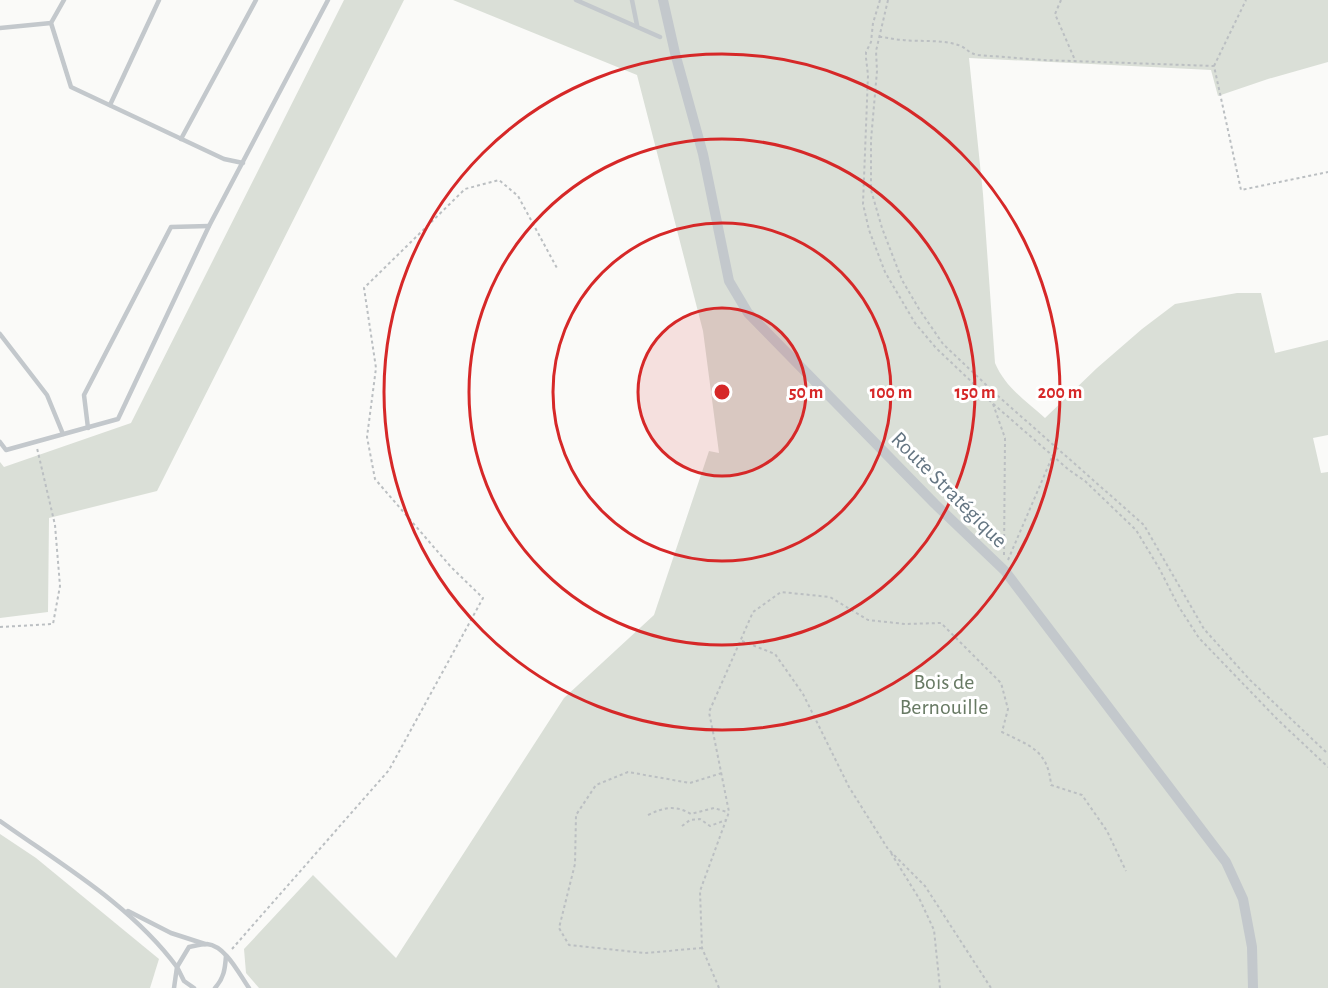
<svg xmlns="http://www.w3.org/2000/svg" width="1328" height="988" font-family="'Alegreya Sans',sans-serif">
<rect width="100%" height="100%" fill="#fafaf8"/>
<g fill="#dadfd7">
<path d="M 344,0 L 404,0 L 157,491 L 49,518 L 48,612 L 0,618 L 0,462 L 4,467 L 131,423 Z"/>
<path d="M 453,0 L 1328,0 L 1328,62 L 1268,79 L 1218,96 L 1211,70 L 969,58 L 983,194 L 995,363 C 1005,387 1026,401 1045,418 L 1097,368 L 1142,329 L 1175,304 L 1237,293 L 1261,293 L 1275,353 L 1328,340 L 1328,435 L 1313,438 L 1321,473 L 1328,472 L 1328,988 L 259,988 L 246,973 L 244,949 L 313,875 L 396,958 L 564,698 L 654,615 L 709,451 L 719,453 L 703,331 L 637,75 Z"/>
<path d="M 0,834 L 36,858 L 159,959 L 150,988 L 0,988 Z"/>
</g>
<g fill="none" stroke-linecap="round" stroke-linejoin="round">
<g stroke="#bbbfc2" stroke-width="2" stroke-dasharray="3 3" stroke-linecap="butt">
<path d="M 880,0 L 873,23 L 871,42 L 866,52 L 866,58 L 868,75 L 863,204 L 869,230 L 885,272 L 915,323 L 936,348 L 976,386 L 982,394 L 1069,470 L 1085,481 L 1136,530 L 1159,568 L 1179,607 L 1199,638 L 1278,720 L 1328,767"/>
<path d="M 888,0 L 876,51 L 877,71 L 871,140 L 871,190 L 882,228 L 902,280 L 919,309 L 943,344 L 998,396 L 1144,525 L 1204,629 L 1250,680 L 1328,754"/>
<path d="M 1061,0 L 1055,14 L 1075,60"/>
<path d="M 879,37 C 888,37 895,40 903,40 C 921,42 943,39 961,46 C 967,49 970,54 978,55 L 1043,60 L 1214,66 L 1241,190 L 1328,172"/>
<path d="M 1214,66 L 1246,0"/>
<path d="M 993,404 L 1005,438 L 1004,555"/>
<path d="M 1008,560 L 1053,455"/>
<path d="M 0,627 L 53,624 L 60,586 L 55,525 L 37,448"/>
<path d="M 742,641 L 775,654 L 803,694 L 849,787 L 888,849 L 925,886 L 991,988"/>
<path d="M 648,815 C 664,807 676,805 691,814 L 714,808 L 727,812"/>
<path d="M 682,826 L 690,820 L 700,819 L 710,826 L 726,820"/>
<path d="M 891,853 L 920,900 L 934,930 L 940,988"/>
<path d="M 702,948 L 645,953 L 569,945 L 559,928 L 575,864 L 576,815 L 596,785 L 628,772 L 690,783 L 722,773"/>
<path d="M 232,949 L 389,770 L 483,598 L 451,567 L 375,479 L 367,437 L 376,368 L 364,288 L 465,189 L 499,180 L 518,196 L 558,270"/>
<path d="M 719,988 L 702,948 L 700,891 L 729,812 L 709,712 L 753,612 L 781,592 L 830,597 L 868,620 L 905,624 L 941,623 L 1001,683 L 1008,709 L 1002,732 C 1030,746 1048,750 1051,785 L 1082,795 L 1107,831 L 1126,871"/>
</g>
<g stroke="#c3c8cc" stroke-width="4.5">
<path d="M 64,0 L 51,23 L 71,87 L 224,159 L 243,163"/>
<path d="M 576,0 L 660,37"/>
<path d="M 632,0 L 637,25"/>
<path d="M 0,28 L 51,23"/>
<path d="M 110,105 L 159,0"/>
<path d="M 181,139 L 256,0"/>
<path d="M 0,334 L 47,395 L 63,434"/>
<path d="M 88,428 L 84,395 L 171,227 L 209,226"/>
<path d="M 0,442 L 6,450 L 118,419 L 209,226 L 328,0"/>
<path d="M 0,821 C 62,865 131,905 177,967 L 174,988"/>
<path d="M 128,911 L 171,933 L 205,944"/>
<path d="M 194,988 L 184,981 L 177,967 L 189,947 C 194,946 202,944 207,944 C 226,946 239,974 249,988"/>
<path d="M 215,988 C 224,978 225,969 226,956"/>
</g>
<path stroke="#c3c8cc" stroke-width="10" d="M 663,0 L 675,53 L 703,154 L 729,281 L 748,313 L 935,504 L 1005,571 L 1226,862 L 1243,899 L 1252,947 L 1253,988"/>
</g>
<circle cx="722" cy="392" r="84" fill="#d62828" fill-opacity=".12"/>
<g fill="none" stroke="#d62828" stroke-width="3">
<circle cx="722" cy="392" r="84"/>
<circle cx="722" cy="392" r="169"/>
<circle cx="722" cy="392" r="253"/>
<circle cx="722" cy="392" r="338"/>
</g>
<g text-anchor="middle" stroke-width="6" stroke-linejoin="round" paint-order="stroke">
<g font-size="22" fill="#657683" stroke="#fff">
<text transform="translate(950 489) rotate(45)" y="8">Route Stratégique</text>
</g>
<g font-size="22" fill="#687a64" stroke="#fff">
<text x="944" y="689">Bois de<tspan x="944" dy="25">Bernouille</tspan></text>
</g>
</g>
<circle cx="722" cy="392" r="9" fill="#d62828" stroke="#fff" stroke-width="3"/>
<g font-size="18" text-anchor="middle" font-weight="bold" fill="#d62828" stroke="#fff" stroke-width="6" stroke-linejoin="round" paint-order="stroke">
<text x="806" y="398">50 m</text>
<text x="891" y="398">100 m</text>
<text x="975" y="398">150 m</text>
<text x="1060" y="398">200 m</text>
</g>
</svg>
